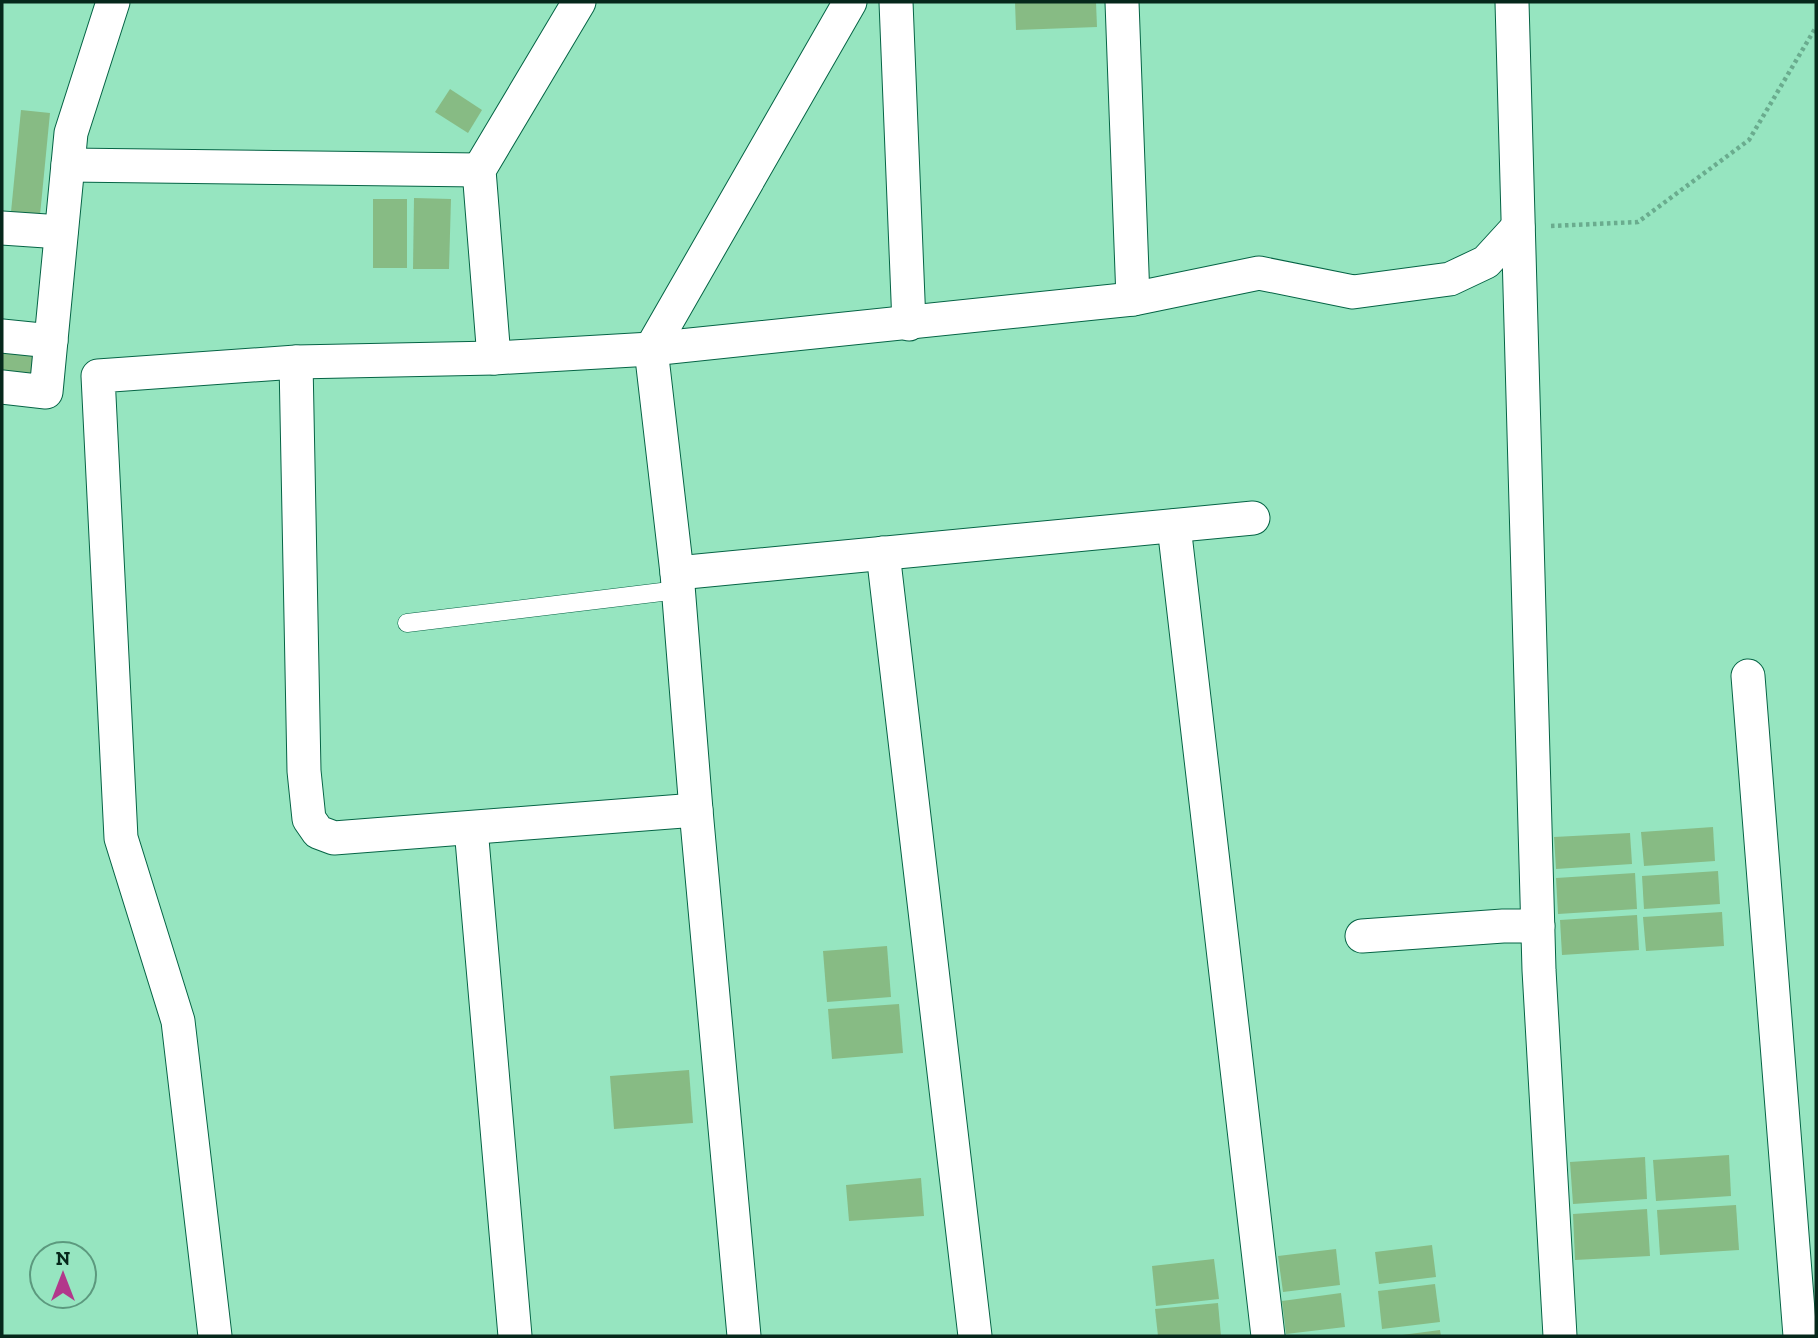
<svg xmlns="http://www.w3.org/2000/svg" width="1818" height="1338" font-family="'Zilla Slab',serif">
<rect width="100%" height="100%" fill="#96e5c0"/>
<g fill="#87bb84">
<path d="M 1015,2 L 1096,2 L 1097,27 L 1016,30 Z"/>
<path d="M 450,89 L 482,110 L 468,133 L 435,112 Z"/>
<path d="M 21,110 L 50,113 L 40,215 L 11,212 Z"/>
<path d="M 414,198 L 451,199 L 449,269 L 413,269 Z"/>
<rect x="373" y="199" width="34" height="69"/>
<path d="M 2,343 L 33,346 L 31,378 L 2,375 Z"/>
<path d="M 1713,827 L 1715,861 L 1644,866 L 1641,832 Z"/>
<path d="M 1630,833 L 1632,864 L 1556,869 L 1554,837 Z"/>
<path d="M 1718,871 L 1720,904 L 1644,909 L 1642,876 Z"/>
<path d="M 1635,873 L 1637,909 L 1558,914 L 1556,878 Z"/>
<path d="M 1722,912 L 1724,946 L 1646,951 L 1643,917 Z"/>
<path d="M 1637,915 L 1639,950 L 1562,955 L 1560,920 Z"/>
<path d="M 887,946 L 891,997 L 827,1002 L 823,951 Z"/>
<path d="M 899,1004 L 903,1053 L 832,1059 L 828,1009 Z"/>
<path d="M 689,1070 L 693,1123 L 614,1129 L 610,1076 Z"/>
<path d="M 1729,1155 L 1731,1196 L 1656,1201 L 1653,1160 Z"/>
<path d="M 1645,1157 L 1647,1199 L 1573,1204 L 1570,1162 Z"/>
<path d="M 921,1178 L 924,1216 L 849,1221 L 846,1185 Z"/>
<path d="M 1736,1205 L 1739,1250 L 1660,1255 L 1657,1210 Z"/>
<path d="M 1647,1209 L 1650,1256 L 1575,1260 L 1573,1214 Z"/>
<path d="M 1432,1245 L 1436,1277 L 1379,1284 L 1375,1252 Z"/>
<path d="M 1336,1249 L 1340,1285 L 1283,1292 L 1278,1256 Z"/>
<path d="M 1214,1259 L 1219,1299 L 1156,1306 L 1152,1266 Z"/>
<path d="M 1435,1284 L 1440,1322 L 1382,1329 L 1378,1291 Z"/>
<path d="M 1341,1293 L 1345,1327 L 1286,1334 L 1282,1301 Z"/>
<path d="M 1218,1303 L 1221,1336 L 1158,1336 L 1155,1309 Z"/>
<path d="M 1440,1330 L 1441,1336 L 1402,1336 L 1402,1335 Z"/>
</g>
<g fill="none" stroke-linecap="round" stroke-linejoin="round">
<defs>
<path id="service" d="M 407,623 L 678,590"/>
<g id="minor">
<path d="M 896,2 L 909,324"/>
<path d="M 1122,2 L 1133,299"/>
<path d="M 1512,2 L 1539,970 L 1560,1336"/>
<path d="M 68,165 L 479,170"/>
<path d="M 2,228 L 61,232"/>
<path d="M 2,336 L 51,341"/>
<path d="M 494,358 L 479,170 L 579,2"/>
<path d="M 296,362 L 304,771 L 309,819 L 318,832 L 334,838 L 696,810"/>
<path d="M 2,387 L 46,392 L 71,133 L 113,2"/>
<path d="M 1174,526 L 1268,1336"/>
<path d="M 883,553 L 975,1336"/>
<path d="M 677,573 L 1253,518"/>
<path d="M 1748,676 L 1800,1336"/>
<path d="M 471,828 L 515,1336"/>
<path d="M 1362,936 L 1503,926 L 1538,926"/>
<path d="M 215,1336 L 178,1021 L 121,838 L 98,376 L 296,362 L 494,358 L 651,349 L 1133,299 L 1259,273 L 1353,292 L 1450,279 L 1486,262 L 1518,227"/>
<path d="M 744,1336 L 696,810 L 677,573 L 651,349 L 850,2"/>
</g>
</defs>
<use href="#service" stroke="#056445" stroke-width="19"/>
<use href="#minor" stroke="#056445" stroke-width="35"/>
<path stroke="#6aac8e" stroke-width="4.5" stroke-dasharray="3.5 3.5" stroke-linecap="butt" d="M 1551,226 L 1638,222 L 1749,140 L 1816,27"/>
<use href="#service" stroke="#fff" stroke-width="18"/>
<use href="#minor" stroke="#fff" stroke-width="33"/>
</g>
<rect width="1818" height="1338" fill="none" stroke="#06281b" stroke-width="7"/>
<g transform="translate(63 1275)"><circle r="33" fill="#96e5c0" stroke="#5c997e" stroke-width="2"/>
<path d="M0-5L12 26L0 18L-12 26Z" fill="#b2388b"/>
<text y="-10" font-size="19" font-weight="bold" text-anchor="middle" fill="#06281b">N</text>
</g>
</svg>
